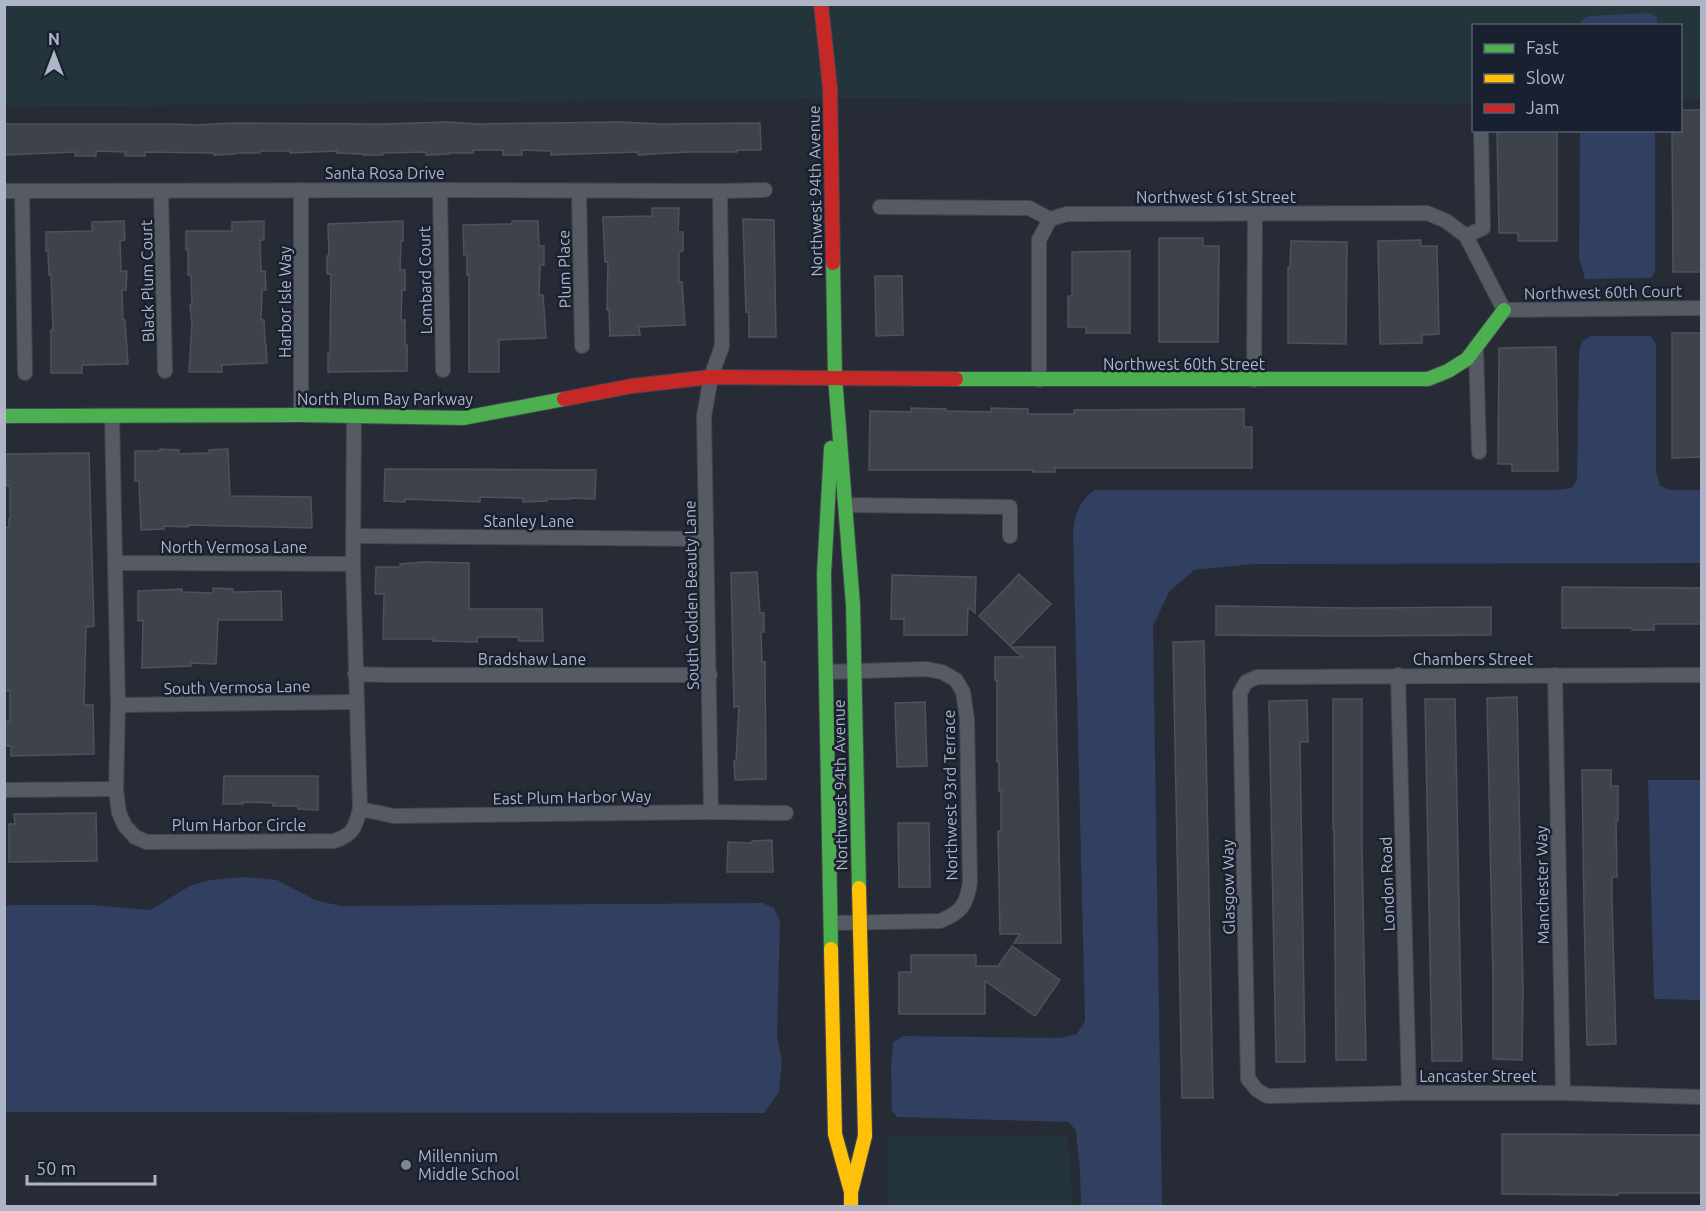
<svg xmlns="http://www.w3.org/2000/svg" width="1706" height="1211" font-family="Ubuntu,sans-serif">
<rect width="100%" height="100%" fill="#262b35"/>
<g fill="#23353b">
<path d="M 4,5 L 1701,5 L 1701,99 L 1681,99 L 1680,26 L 1658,25 L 1657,18 L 1581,21 L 1580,25 L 1474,26 L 1473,104 L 858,98 L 5,107 Z"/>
<path d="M 888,1136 L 1068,1136 L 1073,1206 L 888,1206 Z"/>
</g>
<g fill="#313f60">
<path d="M 1650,13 L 1657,18 L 1658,25 L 1580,25 L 1581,21 L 1589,16 Z"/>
<path d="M 1580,131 L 1655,131 L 1655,272 L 1651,278 L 1585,279 L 1579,258 Z"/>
<path d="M 1591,336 L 1651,336 L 1656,344 L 1656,471 L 1660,486 L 1670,490 L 1701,490 L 1701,563 L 1254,564 L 1194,570 L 1169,592 L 1153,626 L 1162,1206 L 1081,1206 L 1080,1170 L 1076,1131 L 1069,1122 L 897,1117 L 892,1111 L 891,1069 L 893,1042 L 904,1036 L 1060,1038 L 1077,1034 L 1085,1021 L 1073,532 C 1076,511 1078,504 1094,490 L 1556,490 L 1572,488 L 1577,480 L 1579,352 L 1582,341 Z"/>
<path d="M 1648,780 L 1701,780 L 1701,1000 L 1654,999 Z"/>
<path d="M 245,877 L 277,880 L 315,900 L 341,906 L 762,903 L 774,908 L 780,921 L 777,1036 L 782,1061 L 779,1092 L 764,1113 L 5,1112 L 5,907 L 11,905 L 93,905 L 150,910 L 190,886 L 209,880 Z"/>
</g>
<g fill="#3d424b" stroke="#4d525d" stroke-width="1.5">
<path d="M 1680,110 L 1701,110 L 1701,272 L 1673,272 L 1672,130 L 1680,130 Z"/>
<path d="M 448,122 L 478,124 L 621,122 L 661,124 L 760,123 L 761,150 L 737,150 L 737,152 L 687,152 L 638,155 L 638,152 L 551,155 L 551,151 L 522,150 L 522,155 L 503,155 L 503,150 L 473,150 L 473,153 L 449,153 L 449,154 L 426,155 L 426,152 L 383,153 L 383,155 L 363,155 L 363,154 L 337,153 L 337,151 L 290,153 L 290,151 L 260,151 L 260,153 L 235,153 L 235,154 L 214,155 L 214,153 L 145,152 L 145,156 L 125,156 L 125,152 L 96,151 L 96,156 L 75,156 L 76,152 L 4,155 L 4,124 L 175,124 L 195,125 L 235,123 L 383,124 Z"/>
<path d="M 1497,130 L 1557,130 L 1557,241 L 1518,241 L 1518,233 L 1499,233 Z"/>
<path d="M 652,208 L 679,208 L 678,232 L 683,232 L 683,251 L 679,252 L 679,282 L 682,282 L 685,325 L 639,327 L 640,335 L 610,336 L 609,310 L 607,310 L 608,262 L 605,262 L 603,217 L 652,216 Z"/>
<path d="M 743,219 L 774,220 L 776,337 L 749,337 L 749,312 L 746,312 Z"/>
<path d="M 124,221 L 125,240 L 120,241 L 121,271 L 127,271 L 126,290 L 122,290 L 123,320 L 125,320 L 128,364 L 82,365 L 82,373 L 51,373 L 51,330 L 53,330 L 51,274 L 49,275 L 48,251 L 46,251 L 46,232 L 92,231 L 92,222 Z"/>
<path d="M 264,221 L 264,240 L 260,240 L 261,271 L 265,271 L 266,290 L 262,290 L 261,320 L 264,320 L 265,344 L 266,344 L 267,363 L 222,365 L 222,372 L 189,372 L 192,324 L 190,305 L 192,305 L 191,275 L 188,275 L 188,250 L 186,250 L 186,231 L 232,231 L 232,222 Z"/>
<path d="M 403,221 L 403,241 L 401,241 L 400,270 L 405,270 L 405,290 L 402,290 L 401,320 L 405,320 L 405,345 L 407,345 L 407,371 L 328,372 L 328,353 L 330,353 L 331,274 L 327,274 L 327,256 L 329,256 L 328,224 Z"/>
<path d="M 512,221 L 538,221 L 539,246 L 544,246 L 544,265 L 540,265 L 539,295 L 543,295 L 546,338 L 499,340 L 499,372 L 469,372 L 469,274 L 467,275 L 467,254 L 464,255 L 463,225 L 512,224 Z"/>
<path d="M 1159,238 L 1203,238 L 1203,246 L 1219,246 L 1218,342 L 1159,342 Z"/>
<path d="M 1421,240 L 1421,246 L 1437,246 L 1439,334 L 1422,335 L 1422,343 L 1380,344 L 1378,241 Z"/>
<path d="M 1291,241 L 1347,242 L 1346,344 L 1288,343 L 1288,267 L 1290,267 Z"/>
<path d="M 1130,251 L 1130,333 L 1086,333 L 1086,327 L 1068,327 L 1068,296 L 1072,296 L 1072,252 Z"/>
<path d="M 875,276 L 902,276 L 903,335 L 876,336 Z"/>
<path d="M 1672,333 L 1701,333 L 1701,457 L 1672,458 Z"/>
<path d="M 1556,347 L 1558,471 L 1512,471 L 1512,464 L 1498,464 L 1499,348 Z"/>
<path d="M 911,408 L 946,409 L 946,411 L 991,412 L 991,408 L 1028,409 L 1028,414 L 1074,414 L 1074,410 L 1244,409 L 1244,427 L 1252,427 L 1252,468 L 1055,468 L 1055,472 L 1032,472 L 1033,470 L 869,470 L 870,411 L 911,412 Z"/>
<path d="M 160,449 L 179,450 L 179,454 L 209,453 L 209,450 L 228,449 L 230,496 L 311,497 L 312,528 L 188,525 L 188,527 L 164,526 L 164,529 L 141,530 L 139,481 L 135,481 L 135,451 L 160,451 Z"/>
<path d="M 89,453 L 94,626 L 86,627 L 84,705 L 93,705 L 94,754 L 11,756 L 11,746 L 4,746 L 4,721 L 10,721 L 10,691 L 4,691 L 4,527 L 9,527 L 9,519 L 10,519 L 10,486 L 6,486 L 5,454 Z"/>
<path d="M 385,469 L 596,470 L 595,499 L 570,498 L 570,499 L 547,499 L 547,501 L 523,502 L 523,498 L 480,497 L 480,502 L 405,499 L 405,502 L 384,501 Z"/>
<path d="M 424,562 L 469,563 L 469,609 L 542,609 L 543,641 L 519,641 L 518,637 L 477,637 L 477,642 L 433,641 L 433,639 L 383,639 L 384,594 L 375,594 L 376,567 L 400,567 L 400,564 Z"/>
<path d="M 757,572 L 760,613 L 764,613 L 764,632 L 761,632 L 762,662 L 765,662 L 766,779 L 735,780 L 734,761 L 736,761 L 739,706 L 734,707 L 731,573 Z"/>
<path d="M 1019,574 L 1051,604 L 1010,646 L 979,616 Z"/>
<path d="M 892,575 L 976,577 L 975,613 L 968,607 L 967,635 L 904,635 L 904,619 L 891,619 Z"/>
<path d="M 1562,587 L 1701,588 L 1701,624 L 1654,624 L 1654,630 L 1632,630 L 1632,628 L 1562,628 Z"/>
<path d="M 213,588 L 233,589 L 233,592 L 281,591 L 282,620 L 218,620 L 216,664 L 191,663 L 191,666 L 142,668 L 143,620 L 138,621 L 138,591 L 182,589 L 182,592 L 213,593 Z"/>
<path d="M 1216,606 L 1353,608 L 1491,607 L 1491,635 L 1354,636 L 1216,635 Z"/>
<path d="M 1204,641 L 1213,1098 L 1182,1098 L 1173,642 Z"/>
<path d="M 1011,647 L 1055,647 L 1061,943 L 1014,943 L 1020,934 L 1000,934 L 998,831 L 1001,831 L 1001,791 L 999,791 L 999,762 L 997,762 L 997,680 L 995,680 L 995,657 L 1022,657 Z"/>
<path d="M 1517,697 L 1523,990 L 1522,1060 L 1493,1059 L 1493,978 L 1487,698 Z"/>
<path d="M 1333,699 L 1362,699 L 1362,847 L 1366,1060 L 1336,1060 L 1334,829 L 1333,829 Z"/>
<path d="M 1425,699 L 1455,699 L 1462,1061 L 1432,1061 Z"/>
<path d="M 1307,700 L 1308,742 L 1300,742 L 1305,1062 L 1276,1062 L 1269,701 Z"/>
<path d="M 925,702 L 927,766 L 897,767 L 895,703 Z"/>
<path d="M 1582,770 L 1611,770 L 1611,786 L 1618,786 L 1618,821 L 1616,821 L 1617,877 L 1612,877 L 1612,901 L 1616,1044 L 1587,1045 L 1584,907 Z"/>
<path d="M 224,776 L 318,776 L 318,810 L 298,809 L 298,806 L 273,806 L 273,803 L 243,802 L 243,804 L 223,804 Z"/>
<path d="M 96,813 L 97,861 L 9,862 L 9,824 L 15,824 L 14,814 Z"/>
<path d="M 898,823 L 929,823 L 930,887 L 899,887 Z"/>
<path d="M 772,840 L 773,872 L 727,872 L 728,842 L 752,843 L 752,841 Z"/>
<path d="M 1012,946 L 1060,980 L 1035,1016 L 985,981 L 985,1014 L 899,1014 L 899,972 L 911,972 L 911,955 L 976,955 L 976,966 L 998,966 Z"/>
<path d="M 1502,1134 L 1701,1135 L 1701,1193 L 1618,1193 L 1618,1195 L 1502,1194 Z"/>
</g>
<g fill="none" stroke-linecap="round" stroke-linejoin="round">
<defs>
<g id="street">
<path d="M 440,190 L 443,370"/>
<path d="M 4,191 L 440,190 L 720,191 L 765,190"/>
<path d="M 22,191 L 25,373"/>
<path d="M 161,191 L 165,371"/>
<path d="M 579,191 L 582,346"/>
<path d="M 880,207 L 1029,208 L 1050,219 L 1067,214 L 1427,213 L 1446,221 L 1466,236 L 1504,310 L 1702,308"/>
<path d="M 1466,236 L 1483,228 L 1481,130"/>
<path d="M 1476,347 L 1479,452"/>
<path d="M 1039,380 L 1039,240 L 1050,219"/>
<path d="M 1254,380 L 1255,214"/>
<path d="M 301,415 L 301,190"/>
<path d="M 112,416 L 118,705 L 116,789 L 119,813 L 125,826 L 135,837 L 147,842 L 334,841 C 353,835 355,828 360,809 L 353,564 L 354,416"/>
<path d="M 846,505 L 1010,507 L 1010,536"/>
<path d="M 353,536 L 705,539"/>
<path d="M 115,563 L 353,564"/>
<path d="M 826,672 L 926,669 L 942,672 L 956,680 L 963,692 L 967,719 L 970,882 C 967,904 961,913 940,921 L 831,923"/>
<path d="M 355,674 L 386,675 L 710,675"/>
<path d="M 1398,675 L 1409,1093"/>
<path d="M 1555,675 L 1563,1093"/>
<path d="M 1702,675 L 1257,677 L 1246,682 L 1240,693 L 1248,1079 L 1257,1090 L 1267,1096 L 1409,1093 L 1563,1093 L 1702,1097"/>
<path d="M 118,705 L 356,702"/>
<path d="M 4,790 L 116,789"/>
<path d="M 360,809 L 394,816 L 711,812 L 786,813"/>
<path d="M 711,812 L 704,416 L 711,377 L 722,346 L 720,191"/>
</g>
<g id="fast">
<path d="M 833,263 L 835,377 L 853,605 L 859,888"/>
<path d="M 956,379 L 1428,379 L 1448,371 L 1467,359 L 1504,310"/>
<path d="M 4,416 L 301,415 L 463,418 L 564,399"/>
<path d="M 831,448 L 824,574 L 831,949"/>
</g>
<g id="slow">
<path d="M 831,949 L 835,1134 L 851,1192 L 851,1206"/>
<path d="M 851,1192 L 865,1136 L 859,888"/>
</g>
<g id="jam">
<path d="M 821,4 L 830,88 L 833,263"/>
<path d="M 564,399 L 632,386 L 711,377 L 956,379"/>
</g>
</defs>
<use href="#street" stroke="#42464e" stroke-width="16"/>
<use href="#fast" stroke="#42464e" stroke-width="16"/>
<use href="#slow" stroke="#42464e" stroke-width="16"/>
<use href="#jam" stroke="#42464e" stroke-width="16"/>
<use href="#street" stroke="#565a63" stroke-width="14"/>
<use href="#fast" stroke="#4caf50" stroke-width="14"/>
<use href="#slow" stroke="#ffc107" stroke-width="14"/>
<use href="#jam" stroke="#c62828" stroke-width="14"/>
</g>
<circle fill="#7e8594" stroke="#192030" stroke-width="2" cx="406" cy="1165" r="6"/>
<g text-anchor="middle" stroke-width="5" stroke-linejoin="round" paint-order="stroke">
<g font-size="16" fill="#aeb5c7" stroke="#192030">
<text x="385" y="179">Santa Rosa Drive</text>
<text transform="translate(815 191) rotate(-91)" y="6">Northwest 94th Avenue</text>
<text x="1216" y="203">Northwest 61st Street</text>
<text transform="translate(564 269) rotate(-91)" y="6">Plum Place</text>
<text transform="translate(425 280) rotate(-91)" y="6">Lombard Court</text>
<text transform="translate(147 281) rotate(-91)" y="6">Black Plum Court</text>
<text transform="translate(1603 292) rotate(-1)" y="6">Northwest 60th Court</text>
<text transform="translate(285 302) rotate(-90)" y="6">Harbor Isle Way</text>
<text x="1184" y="370">Northwest 60th Street</text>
<text x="385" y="405">North Plum Bay Parkway</text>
<text x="529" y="527">Stanley Lane</text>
<text x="234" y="553">North Vermosa Lane</text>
<text transform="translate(691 595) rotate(-91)" y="6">South Golden Beauty Lane</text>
<text x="532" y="665">Bradshaw Lane</text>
<text x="1473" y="665">Chambers Street</text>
<text transform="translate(237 687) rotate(-1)" y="6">South Vermosa Lane</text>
<text transform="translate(840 785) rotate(-91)" y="6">Northwest 94th Avenue</text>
<text transform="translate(950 795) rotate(-91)" y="6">Northwest 93rd Terrace</text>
<text transform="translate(572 797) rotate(-1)" y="6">East Plum Harbor Way</text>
<text x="239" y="831">Plum Harbor Circle</text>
<text transform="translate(1387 884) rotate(-92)" y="6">London Road</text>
<text transform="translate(1542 885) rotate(-91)" y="6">Manchester Way</text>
<text transform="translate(1228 887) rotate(-91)" y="6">Glasgow Way</text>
<text x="1478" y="1082">Lancaster Street</text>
</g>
<g font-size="16" fill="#aeb5c7" stroke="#192030" text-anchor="start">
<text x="418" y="1162">Millennium<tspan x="418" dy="18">Middle School</tspan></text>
</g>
</g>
<rect width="1706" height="1211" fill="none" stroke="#aeb5c7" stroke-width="12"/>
<rect x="1472" y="24" width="210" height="108" fill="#192030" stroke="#555c6c" stroke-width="1.5"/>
<rect x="1484" y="44" width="30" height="9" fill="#4caf50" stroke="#555c6c" stroke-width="1.5"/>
<text x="1526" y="54" font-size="18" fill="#aeb5c7">Fast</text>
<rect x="1484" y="74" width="30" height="9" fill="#ffc107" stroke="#555c6c" stroke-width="1.5"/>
<text x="1526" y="84" font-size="18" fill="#aeb5c7">Slow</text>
<rect x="1484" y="104" width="30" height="9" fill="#c62828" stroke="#555c6c" stroke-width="1.5"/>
<text x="1526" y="114" font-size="18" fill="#aeb5c7">Jam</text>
<g transform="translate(54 54)" stroke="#192030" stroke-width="4.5" paint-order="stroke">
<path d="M0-4.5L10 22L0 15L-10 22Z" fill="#aeb5c7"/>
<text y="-9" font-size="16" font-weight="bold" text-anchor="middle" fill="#aeb5c7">N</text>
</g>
<path d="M27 1175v9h128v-9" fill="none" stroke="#aeb5c7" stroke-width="3"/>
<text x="36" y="1175" font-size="18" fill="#aeb5c7" stroke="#192030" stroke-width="4.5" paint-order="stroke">50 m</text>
</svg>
